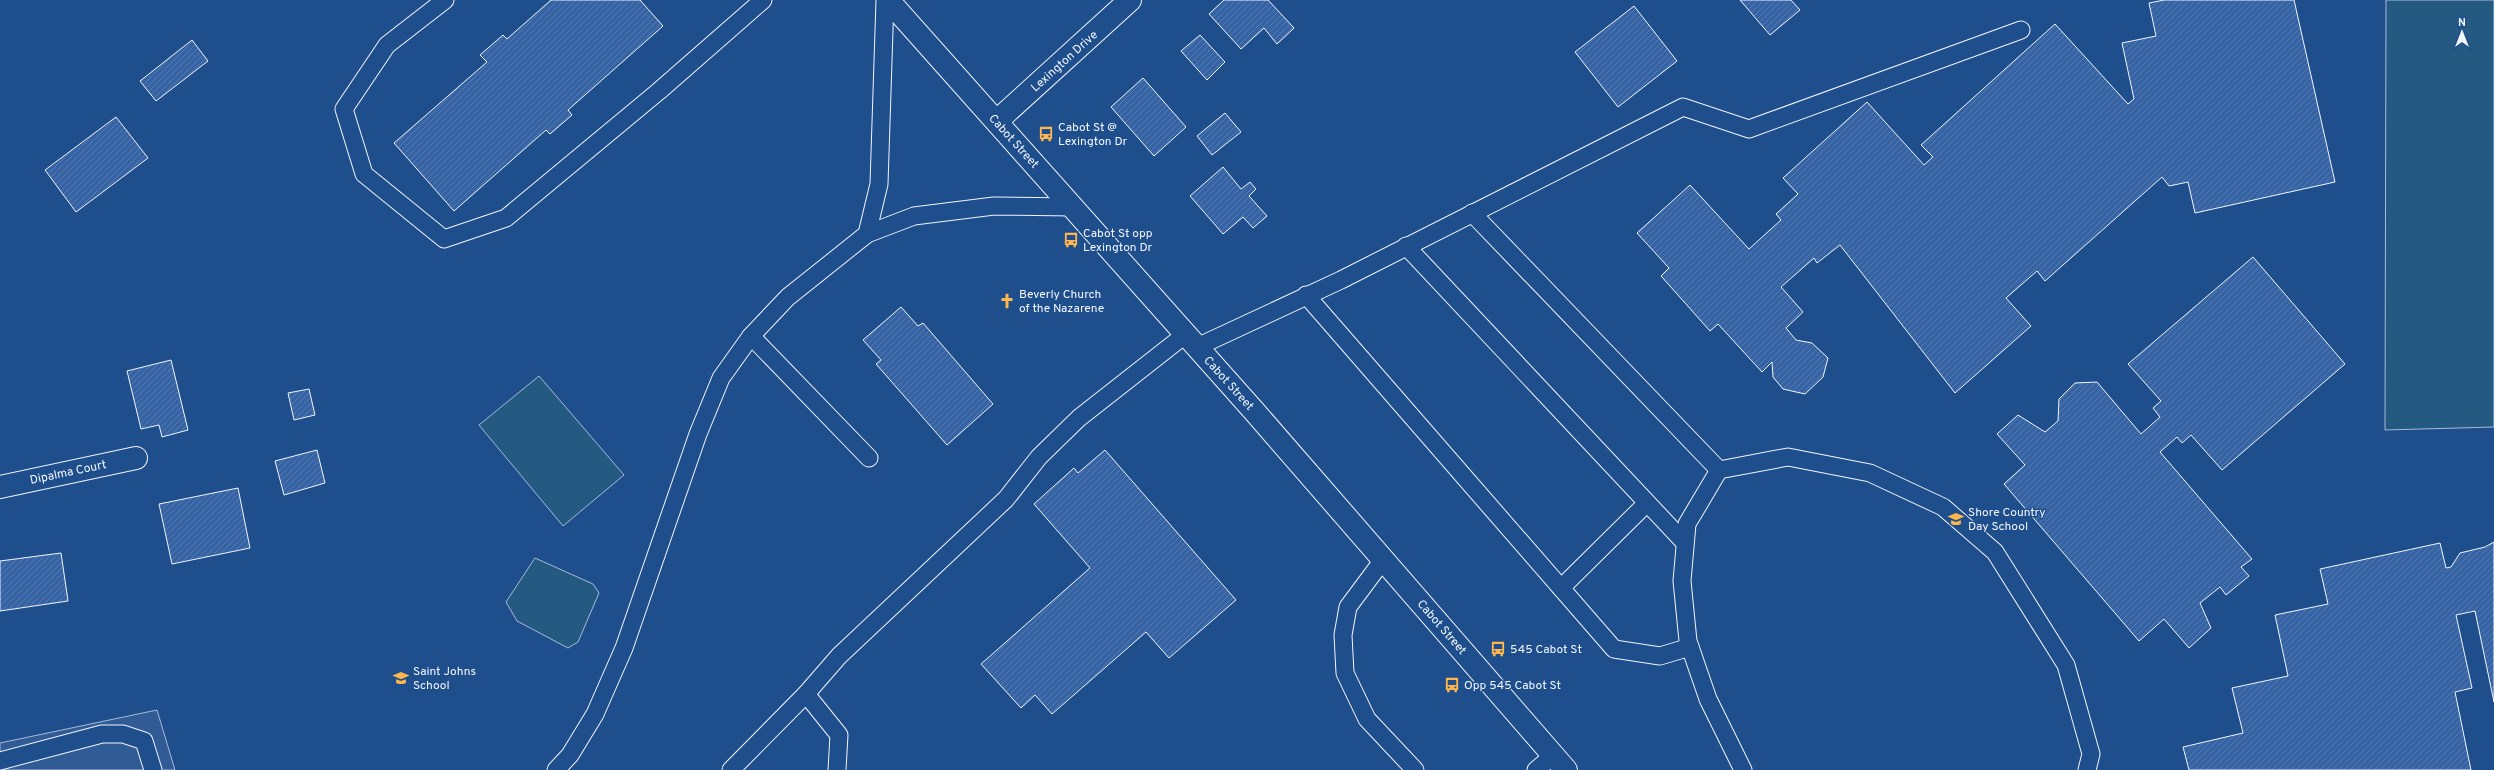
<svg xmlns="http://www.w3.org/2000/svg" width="2494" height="770" font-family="Overpass,sans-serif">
<defs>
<pattern id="building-hatch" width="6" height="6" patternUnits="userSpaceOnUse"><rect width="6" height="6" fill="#3563a3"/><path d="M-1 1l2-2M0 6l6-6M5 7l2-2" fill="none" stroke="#537ab1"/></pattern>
</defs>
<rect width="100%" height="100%" fill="#1f4e8c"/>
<g fill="#245a82" stroke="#a8bbd7">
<path d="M 2386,0 L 2494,0 L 2494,427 L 2385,430 Z"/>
<path d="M 539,376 L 624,475 L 563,526 L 479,425 Z"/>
<path d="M 535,558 L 593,584 L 599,593 L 578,642 L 568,648 L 517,621 L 506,602 Z"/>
</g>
<path fill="#305b95" stroke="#a8bbd7" d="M 157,710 L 175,770 L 0,770 L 0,743 Z"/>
<g fill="url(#building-hatch)" stroke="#f2f6ff">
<path d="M 551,0 L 640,0 L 663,26 L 568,110 L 572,115 L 550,134 L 546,130 L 454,211 L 394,143 L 487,62 L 480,55 L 503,35 L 507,39 Z"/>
<path d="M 1224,0 L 1268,0 L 1294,28 L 1277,44 L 1264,28 L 1241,49 L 1209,14 Z"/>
<path d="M 1740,0 L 1791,0 L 1800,10 L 1770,35 Z"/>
<path d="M 2164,0 L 2294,0 L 2335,182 L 2195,213 L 2188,182 L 2169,186 L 2162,177 L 2045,281 L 2037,271 L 2006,298 L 2031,326 L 1955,393 L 1840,245 L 1817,263 L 1814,258 L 1781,287 L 1803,312 L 1786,328 L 1796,340 L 1812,343 L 1828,358 L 1823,377 L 1805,394 L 1783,389 L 1773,377 L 1772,362 L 1762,372 L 1718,324 L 1710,331 L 1661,276 L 1669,268 L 1637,233 L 1690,185 L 1749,249 L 1781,220 L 1776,214 L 1798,194 L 1783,178 L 1867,102 L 1924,165 L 1933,157 L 1921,145 L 2055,24 L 2128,104 L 2134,99 L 2122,43 L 2156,36 L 2149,3 Z"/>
<path d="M 1634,6 L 1677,61 L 1618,107 L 1575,52 Z"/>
<path d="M 1200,35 L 1225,62 L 1207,80 L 1181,51 Z"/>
<path d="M 192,40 L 208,61 L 156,101 L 140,81 Z"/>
<path d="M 1143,78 L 1186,127 L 1154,156 L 1111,107 Z"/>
<path d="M 1225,113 L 1241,132 L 1212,155 L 1197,136 Z"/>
<path d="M 116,117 L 148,158 L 76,212 L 45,170 Z"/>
<path d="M 1223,167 L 1241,189 L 1250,182 L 1256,189 L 1249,196 L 1267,216 L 1253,228 L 1243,217 L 1223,234 L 1190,196 Z"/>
<path d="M 2253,257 L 2345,364 L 2222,470 L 2191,435 L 2182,443 L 2177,437 L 2160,452 L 2252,559 L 2241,567 L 2249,576 L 2226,595 L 2220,587 L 2200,603 L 2211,628 L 2189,648 L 2164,619 L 2139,641 L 2004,484 L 2025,465 L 1997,434 L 2018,415 L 2045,432 L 2058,421 L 2059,399 L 2075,383 L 2097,382 L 2141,434 L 2160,417 L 2153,408 L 2161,401 L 2128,364 Z"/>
<path d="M 901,307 L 918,326 L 923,323 L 993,404 L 947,445 L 876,364 L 881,360 L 863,340 Z"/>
<path d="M 171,360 L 188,430 L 162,437 L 159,425 L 141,429 L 127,371 Z"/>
<path d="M 309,389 L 315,415 L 294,420 L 288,393 Z"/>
<path d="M 317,450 L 325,483 L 284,495 L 275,461 Z"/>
<path d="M 1105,450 L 1236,600 L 1169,658 L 1146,632 L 1052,714 L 1035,695 L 1021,708 L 981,664 L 1090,568 L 1034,504 L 1074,468 L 1078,473 Z"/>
<path d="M 238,488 L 250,548 L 172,564 L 159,504 Z"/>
<path d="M 2494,542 L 2494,702 L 2475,611 L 2456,615 L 2472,688 L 2455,692 L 2471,770 L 2189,770 L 2183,747 L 2243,733 L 2232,688 L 2288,676 L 2275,615 L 2328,604 L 2320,569 L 2440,543 L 2446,568 L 2451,567 L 2460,553 L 2485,547 Z"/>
<path d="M 61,553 L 68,601 L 0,611 L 0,561 Z"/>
</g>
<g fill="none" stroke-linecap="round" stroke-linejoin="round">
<defs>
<g id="lane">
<path d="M 445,0 L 387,45 L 344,109 L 364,174 L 444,239 L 506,218 L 659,91 L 763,0"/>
<path d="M 1472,213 L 1719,470"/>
<path d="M 867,234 L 879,184 L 885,0"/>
<path d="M 1406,246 L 1685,543"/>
<path d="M 1306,295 L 1614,649 L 1660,656 L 1690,647"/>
<path d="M 751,336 L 869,458"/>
<path d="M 1197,347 L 1341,280 L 1683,107 L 1749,129 L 2021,30"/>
<path d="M 1383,560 L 1348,607 L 1343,635 L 1345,673 L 1367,719 L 1415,770"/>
<path d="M 1561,588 L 1647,503"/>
<path d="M 806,694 L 839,735 L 837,770"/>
<path d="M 0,761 L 102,734 L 123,734 L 144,741 L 153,770"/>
<path d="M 556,770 L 570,755 L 595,714 L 624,648 L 698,434 L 721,378 L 751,336 L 788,297 L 867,234 L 914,216 L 994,206 L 1073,207"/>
<path d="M 731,770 L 806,694 L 839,656 L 1006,499 L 1039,457 L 1079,418 L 1186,334"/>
<path d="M 1536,770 L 1554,755"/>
<path d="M 1743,770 L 1708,699 L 1688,641 L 1682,581 L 1687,524 L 1719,470 L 1788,457 L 1870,473 L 1943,507 L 1995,552 L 2066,665 L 2091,754 L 2087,770"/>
</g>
<g id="street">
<path d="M 997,121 L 1130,0"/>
<path d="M 0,487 L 136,458"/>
</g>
<path id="highway" d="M 888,0 L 1254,411 L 1566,770"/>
</defs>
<use href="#lane" stroke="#f2f6ff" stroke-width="19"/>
<use href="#street" stroke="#f2f6ff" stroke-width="24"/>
<use href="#highway" stroke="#f2f6ff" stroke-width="24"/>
<use href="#lane" stroke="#1f4e8c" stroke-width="17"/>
<use href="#street" stroke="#1f4e8c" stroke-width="22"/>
<use href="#highway" stroke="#1f4e8c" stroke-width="22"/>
</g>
<defs>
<symbol id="bus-bare" viewBox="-9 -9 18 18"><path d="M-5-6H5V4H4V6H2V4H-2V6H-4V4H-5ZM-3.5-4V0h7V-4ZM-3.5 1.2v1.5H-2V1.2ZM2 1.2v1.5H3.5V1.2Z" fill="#ffb74d" stroke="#1f4e8c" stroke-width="2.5" paint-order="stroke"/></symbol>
<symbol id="church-bare" viewBox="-9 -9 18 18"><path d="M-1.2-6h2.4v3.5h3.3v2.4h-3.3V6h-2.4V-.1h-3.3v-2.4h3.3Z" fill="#ffb74d" stroke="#1f4e8c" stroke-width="2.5" paint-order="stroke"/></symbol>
<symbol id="school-bare" viewBox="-9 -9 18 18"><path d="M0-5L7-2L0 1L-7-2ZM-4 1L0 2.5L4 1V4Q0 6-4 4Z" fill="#ffb74d" stroke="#1f4e8c" stroke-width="2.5" paint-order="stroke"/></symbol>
</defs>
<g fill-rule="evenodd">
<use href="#bus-bare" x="1035" y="123" width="22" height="22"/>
<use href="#bus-bare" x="1060" y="229" width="22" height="22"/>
<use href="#church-bare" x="996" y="290" width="22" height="22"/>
<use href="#school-bare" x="1945" y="508" width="22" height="22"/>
<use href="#bus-bare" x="1487" y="638" width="22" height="22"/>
<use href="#school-bare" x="390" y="667" width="22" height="22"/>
<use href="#bus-bare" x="1441" y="674" width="22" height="22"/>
</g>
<g text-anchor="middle" stroke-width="3" stroke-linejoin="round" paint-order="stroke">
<g font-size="12" fill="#f2f6ff" stroke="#1f4e8c">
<text transform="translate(1064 61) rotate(-42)" y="4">Lexington Drive</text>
<text transform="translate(1014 141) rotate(48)" y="4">Cabot Street</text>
<text transform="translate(1229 383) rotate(48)" y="4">Cabot Street</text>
<text transform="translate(68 472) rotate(-12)" y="4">Dipalma Court</text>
<text transform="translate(1442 627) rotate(49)" y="4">Cabot Street</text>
</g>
<g font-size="12" fill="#f2f6ff" stroke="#1f4e8c" text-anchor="start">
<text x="1058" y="131">Cabot St @<tspan x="1058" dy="14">Lexington Dr</tspan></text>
<text x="1083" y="237">Cabot St opp<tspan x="1083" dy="14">Lexington Dr</tspan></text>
<text x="1019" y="298">Beverly Church<tspan x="1019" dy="14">of the Nazarene</tspan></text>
<text x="1968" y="516">Shore Country<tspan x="1968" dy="14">Day School</tspan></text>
<text x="1510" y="653">545 Cabot St</text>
<text x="413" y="675">Saint Johns<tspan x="413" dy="14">School</tspan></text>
<text x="1464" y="689">Opp 545 Cabot St</text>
</g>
</g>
<g transform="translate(2462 32)" stroke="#1f4e8c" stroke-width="3" paint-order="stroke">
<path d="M0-3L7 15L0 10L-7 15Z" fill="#f2f6ff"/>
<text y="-6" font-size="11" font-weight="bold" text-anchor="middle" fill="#f2f6ff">N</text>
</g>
</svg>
